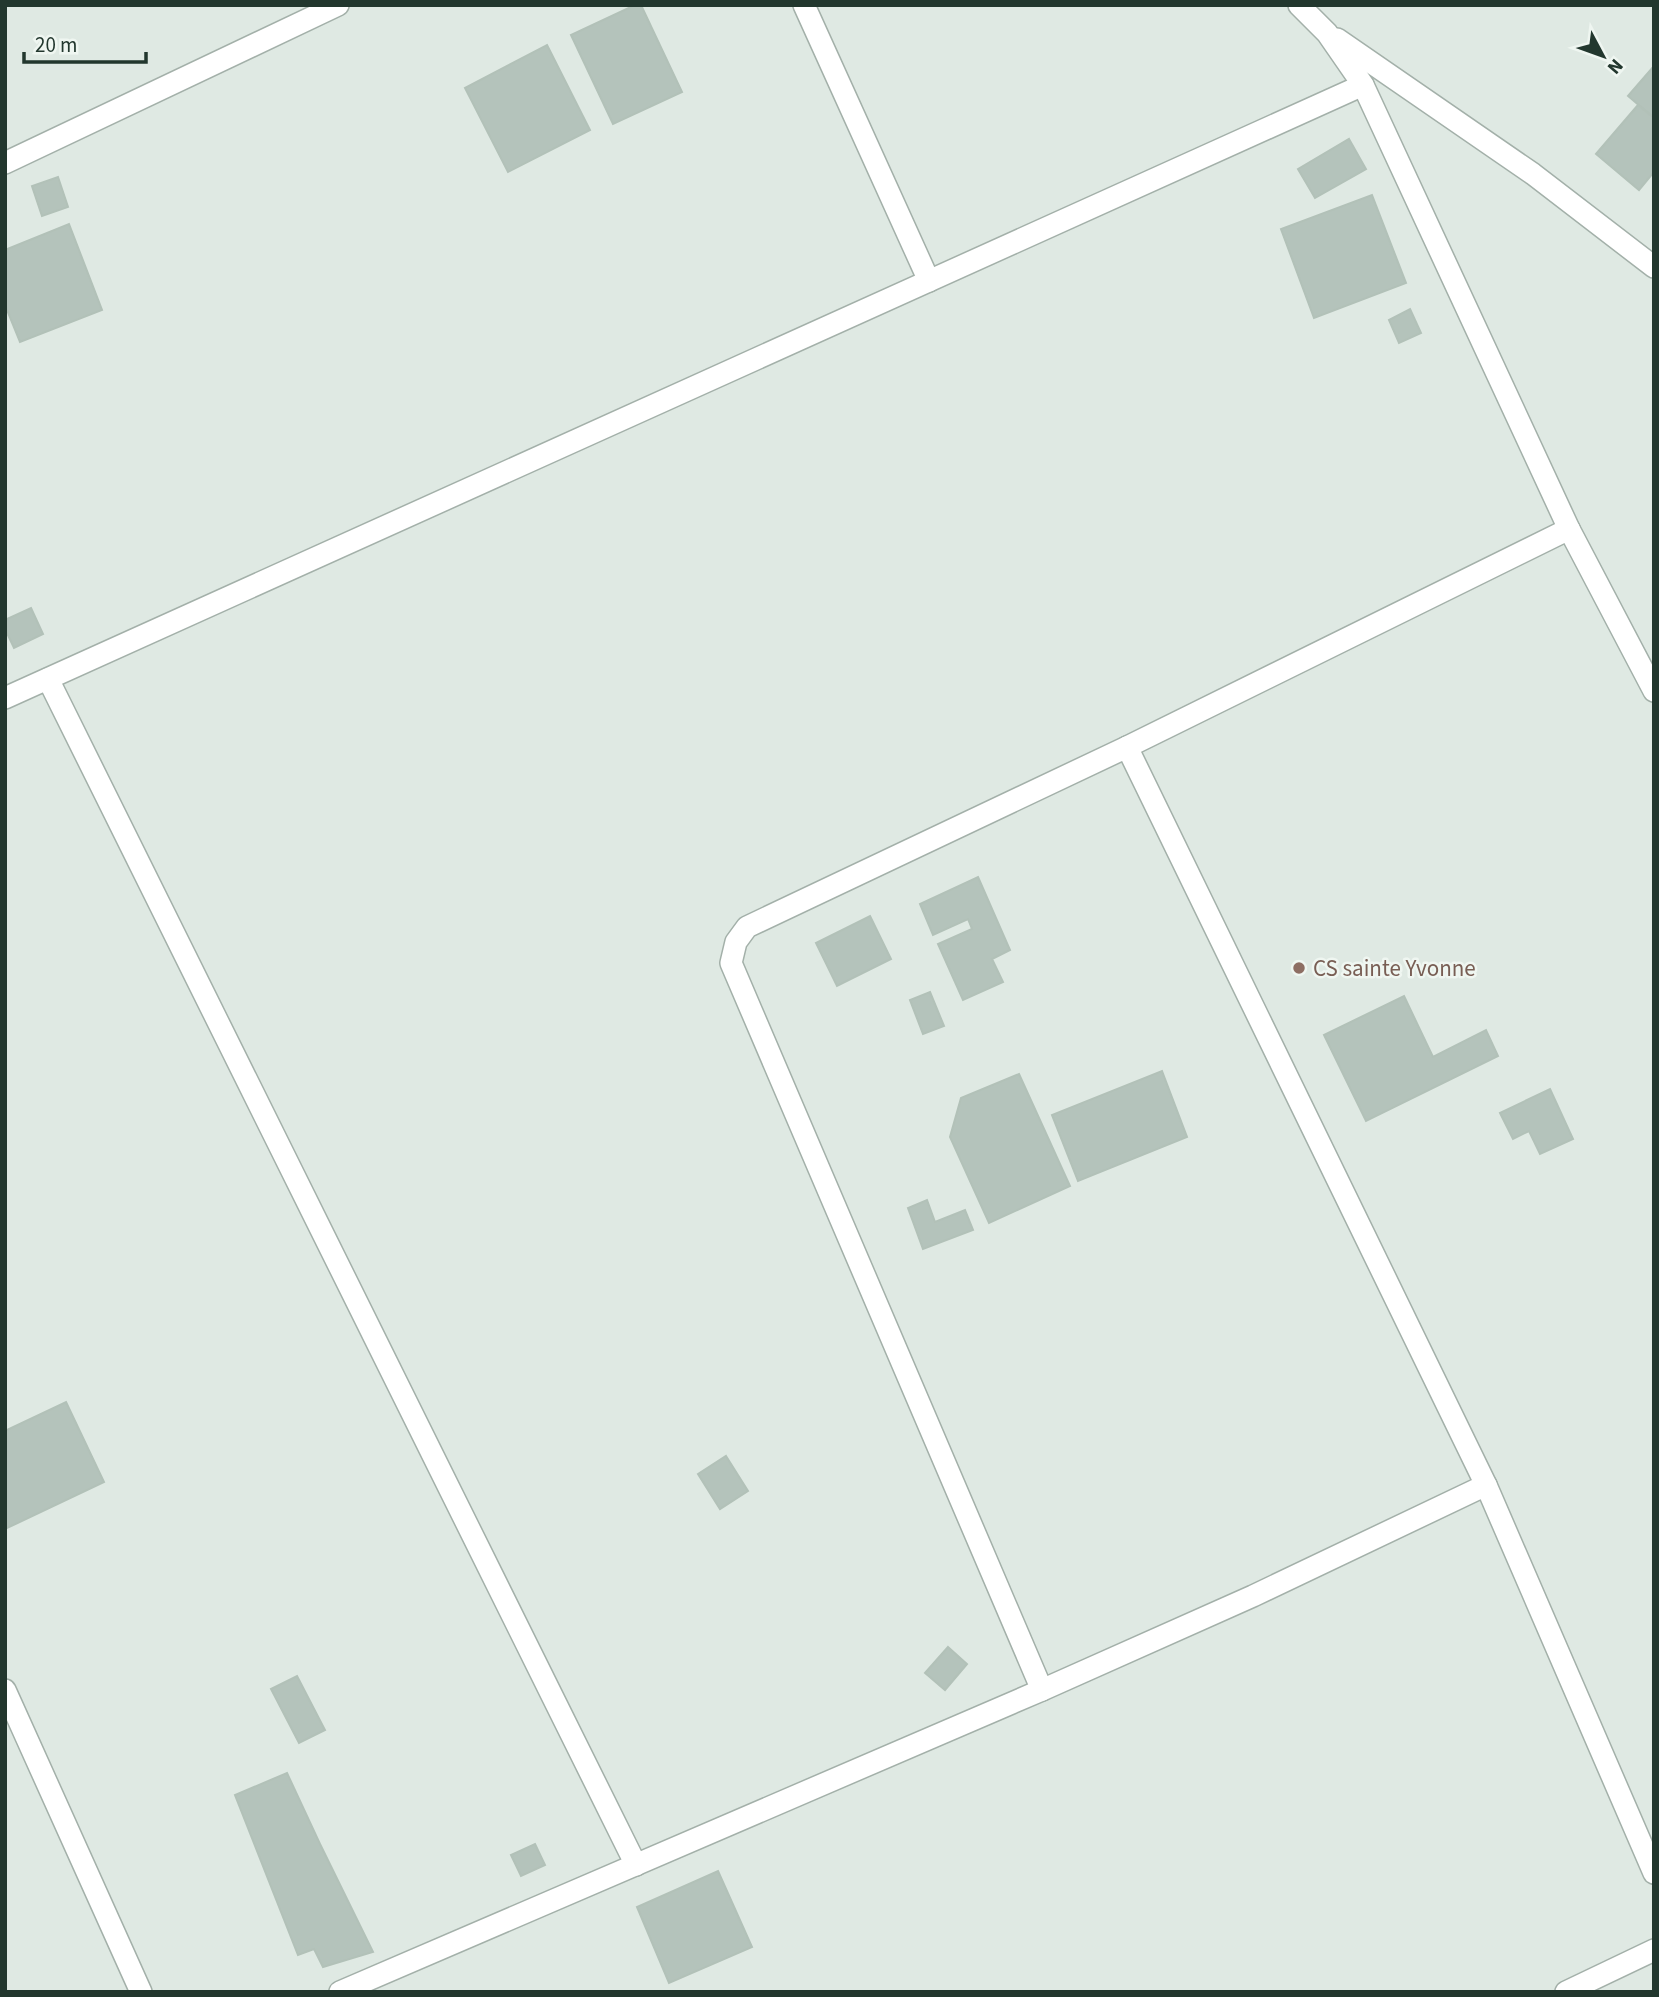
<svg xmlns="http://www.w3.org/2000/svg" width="1659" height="1997" font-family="'Source Sans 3',sans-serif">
<rect width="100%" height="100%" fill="#dfe9e3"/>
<g fill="#b4c3bb" stroke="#b2c1b8" stroke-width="2">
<path d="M 635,5 L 641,5 L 682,92 L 613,124 L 571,35 Z"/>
<path d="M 547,45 L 590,130 L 508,172 L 465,88 Z"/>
<path d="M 1654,66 L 1654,118 L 1628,96 Z"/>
<path d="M 1638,105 L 1654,118 L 1654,172 L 1639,190 L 1596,154 Z"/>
<path d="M 1349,139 L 1366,169 L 1315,198 L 1298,169 Z"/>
<path d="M 58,177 L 68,207 L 42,216 L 32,186 Z"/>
<path d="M 1372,195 L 1406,283 L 1314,318 L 1281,229 Z"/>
<path d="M 69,224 L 102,310 L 20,342 L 5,305 L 5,250 Z"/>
<path d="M 1410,309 L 1421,333 L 1399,343 L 1389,320 Z"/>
<path d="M 31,608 L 43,634 L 14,648 L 5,629 L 5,620 Z"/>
<path d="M 978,877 L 1010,950 L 992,959 L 1003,982 L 963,1000 L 938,944 L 972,929 L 968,919 L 933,935 L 920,904 Z"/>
<path d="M 870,916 L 891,959 L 837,986 L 816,943 Z"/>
<path d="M 930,992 L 944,1026 L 923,1034 L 910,1000 Z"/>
<path d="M 1404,996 L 1433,1057 L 1486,1030 L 1498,1056 L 1366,1121 L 1324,1035 Z"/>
<path d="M 1162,1071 L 1187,1137 L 1078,1181 L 1052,1115 Z"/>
<path d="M 1019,1074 L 1070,1186 L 989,1223 L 950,1137 L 961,1098 Z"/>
<path d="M 1550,1089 L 1573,1139 L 1540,1154 L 1529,1131 L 1513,1139 L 1500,1113 Z"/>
<path d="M 927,1200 L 935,1222 L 965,1210 L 973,1230 L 923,1249 L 908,1208 Z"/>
<path d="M 66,1402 L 104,1482 L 5,1529 L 5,1431 Z"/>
<path d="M 726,1456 L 748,1491 L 720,1509 L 698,1474 Z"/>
<path d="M 948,1647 L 967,1664 L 945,1690 L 925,1673 Z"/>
<path d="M 297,1676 L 325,1730 L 299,1743 L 271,1689 Z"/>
<path d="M 287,1773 L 320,1844 L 373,1952 L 323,1967 L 314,1949 L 298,1955 L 235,1795 Z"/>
<path d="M 535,1844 L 545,1865 L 521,1876 L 511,1855 Z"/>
<path d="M 718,1871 L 752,1947 L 669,1983 L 637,1907 Z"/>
</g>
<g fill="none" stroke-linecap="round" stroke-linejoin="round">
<defs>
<g id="minor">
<path d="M 804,5 L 929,281"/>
<path d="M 1299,5 L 1327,33 L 1363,85 L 1569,529 L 1654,691"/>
<path d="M 1337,39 L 1533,174 L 1654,267"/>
<path d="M 5,163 L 338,5"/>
<path d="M 48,679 L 636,1865"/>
<path d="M 5,698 L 1363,85"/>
<path d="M 1127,747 L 1486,1485 L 1654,1873"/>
<path d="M 5,1690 L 141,1992"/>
<path d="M 1042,1690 L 731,963 L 736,942 L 747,927 L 1127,747 L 1569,529"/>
<path d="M 340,1992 L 1042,1690 L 1253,1596 L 1486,1485"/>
<path d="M 1566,1992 L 1654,1950"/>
</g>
</defs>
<use href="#minor" stroke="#a3b0a9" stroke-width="24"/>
<use href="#minor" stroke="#fff" stroke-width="21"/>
</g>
<circle fill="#8d6e63" stroke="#eff6f1" stroke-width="2.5" cx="1299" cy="968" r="7"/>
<g text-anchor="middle" stroke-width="5" stroke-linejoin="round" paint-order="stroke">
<g font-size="23" fill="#785e54" stroke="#eff6f1" text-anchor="start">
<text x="1313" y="976">CS sainte Yvonne</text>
</g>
</g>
<rect width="1659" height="1997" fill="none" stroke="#22372e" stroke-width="14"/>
<g transform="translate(1603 56) rotate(131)" stroke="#eff6f1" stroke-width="5" paint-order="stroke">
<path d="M0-5L12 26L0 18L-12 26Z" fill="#22372e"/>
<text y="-10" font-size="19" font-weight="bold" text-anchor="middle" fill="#22372e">N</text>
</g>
<path d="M24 52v10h122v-10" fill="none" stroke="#22372e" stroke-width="3.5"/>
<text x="35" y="52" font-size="21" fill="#22372e" stroke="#eff6f1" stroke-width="5" paint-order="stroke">20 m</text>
</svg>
